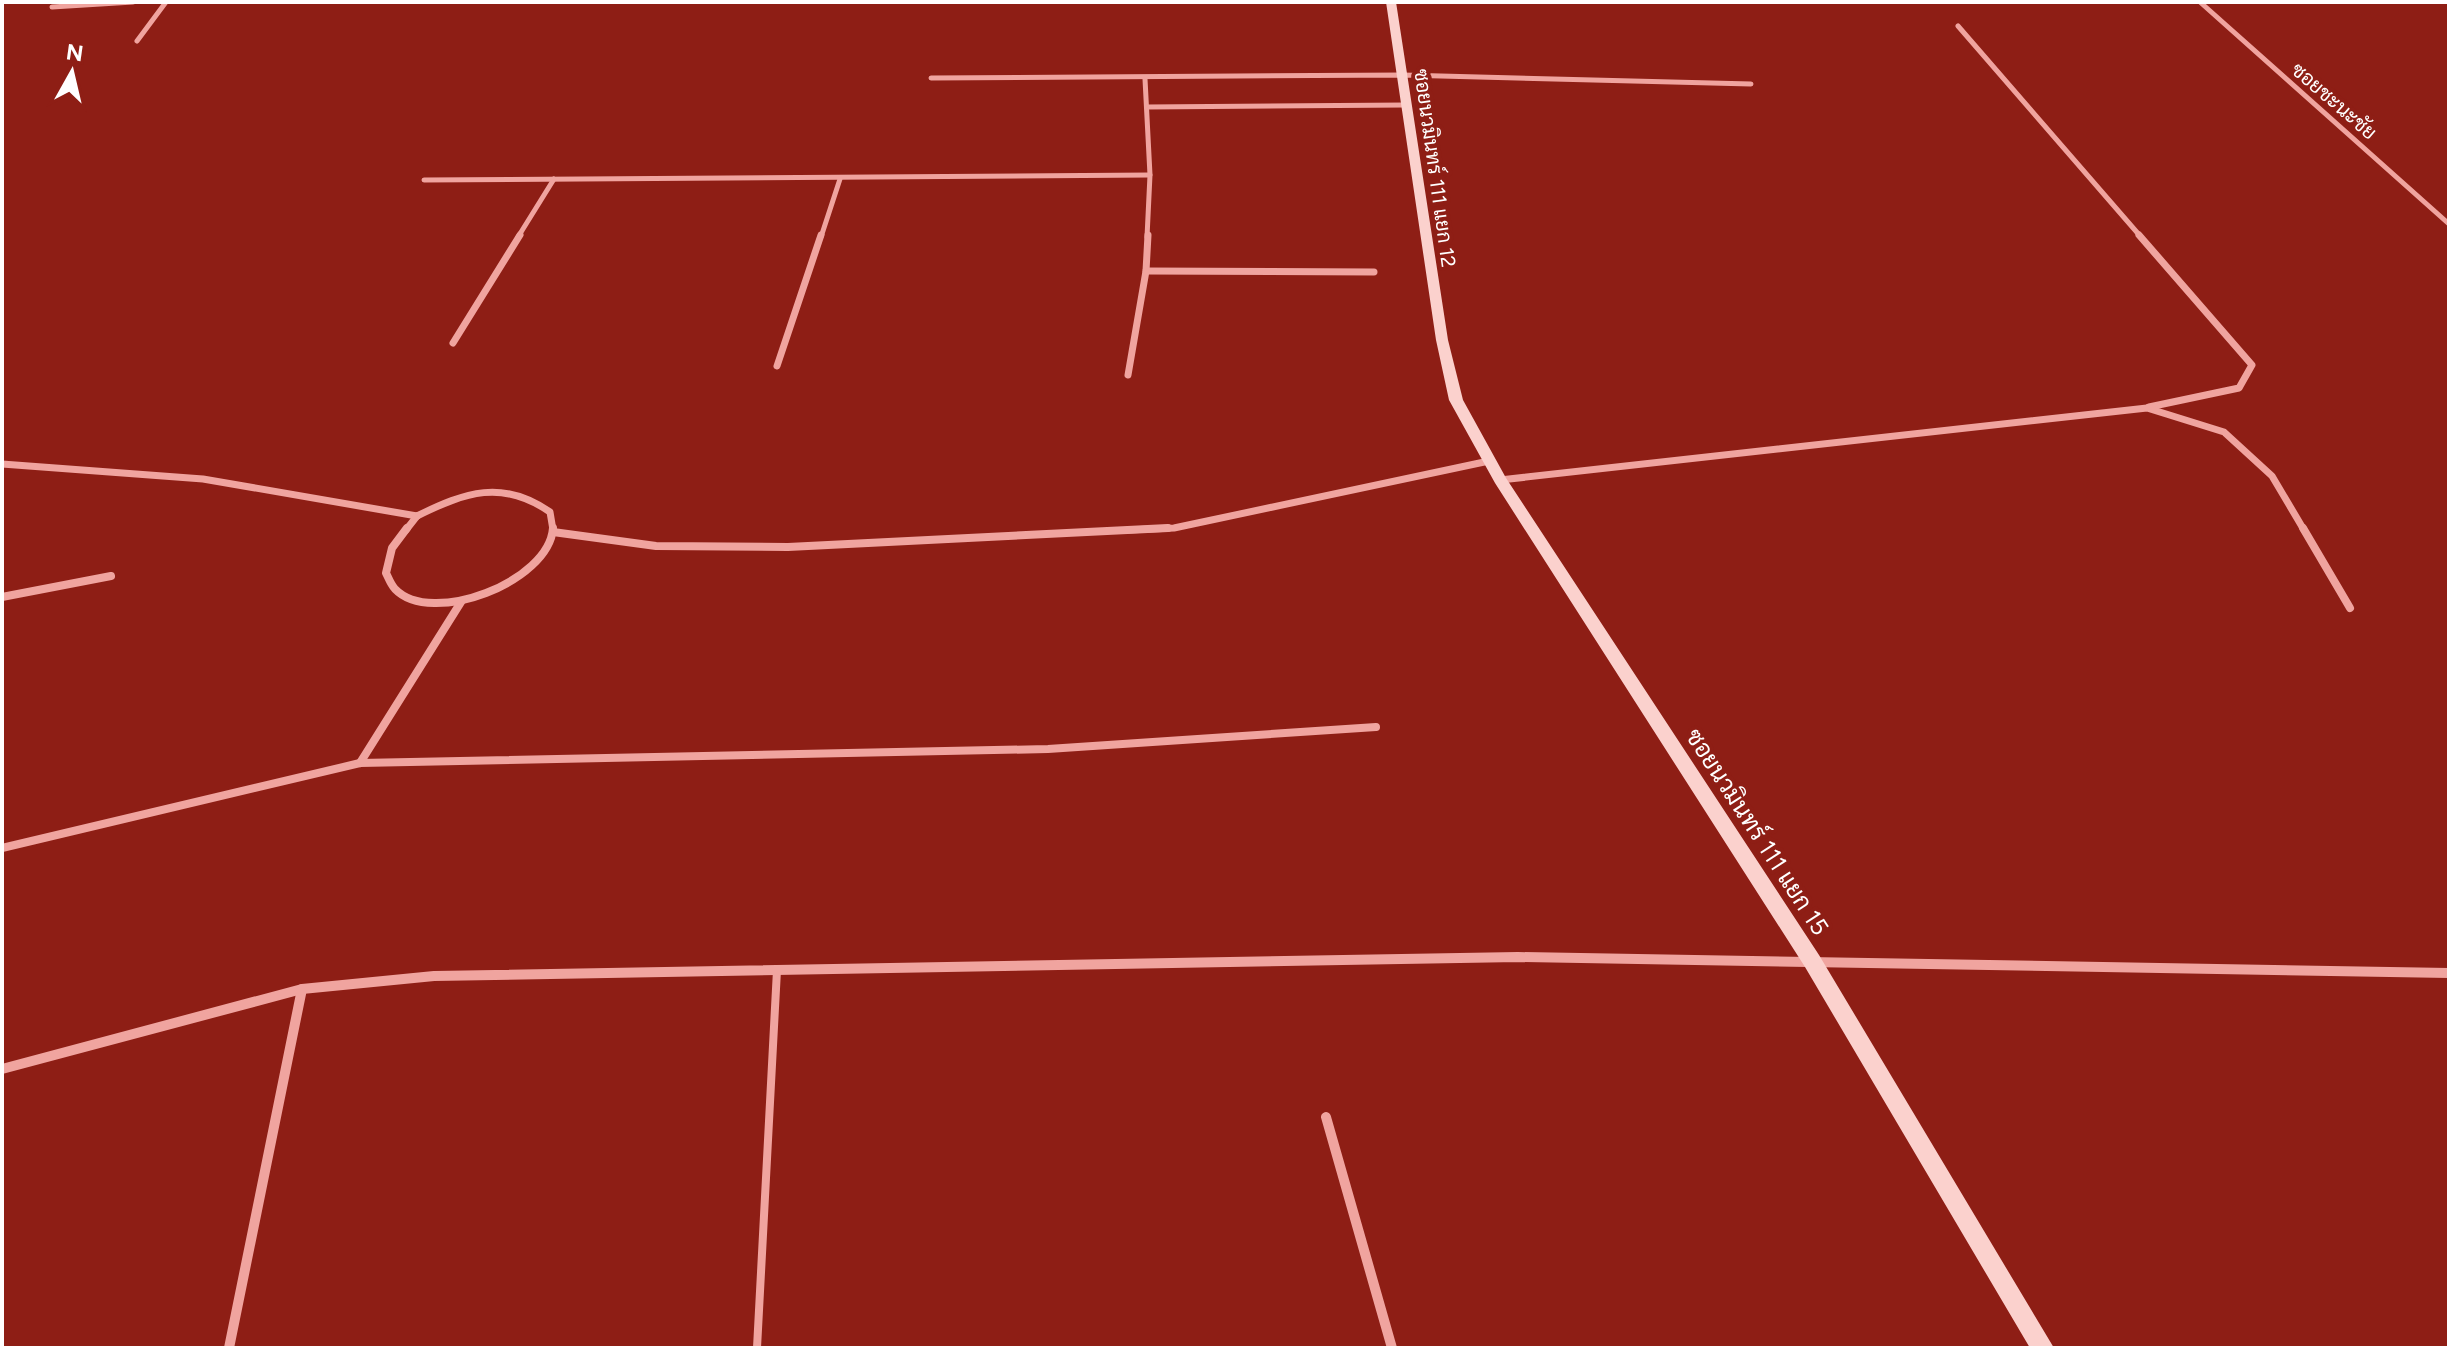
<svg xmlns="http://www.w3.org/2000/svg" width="2451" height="1350" font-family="Figtree,Sarabun,sans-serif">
<rect width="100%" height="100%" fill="#8e1e15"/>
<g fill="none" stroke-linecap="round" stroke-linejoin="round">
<path stroke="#f0a49f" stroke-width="8" d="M 757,1348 L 777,970"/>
<g stroke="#f0a49f" stroke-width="5">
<path d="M 2200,2 L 2449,224"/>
<path d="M 52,7 L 133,2"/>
<path d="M 1958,26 L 2141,237"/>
<path d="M 137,41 L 166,2"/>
<path d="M 931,78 L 1403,75 L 1751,84"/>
<path d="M 1145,79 L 1150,175 L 1147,237"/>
<path d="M 1147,107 L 1405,105"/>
<path d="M 424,180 L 1150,175"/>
<path d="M 518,237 L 554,179"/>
<path d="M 821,237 L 840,179"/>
</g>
<g stroke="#f0a49f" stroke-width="7">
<path d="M 2139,235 L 2252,365 L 2239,388 L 2149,407"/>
<path d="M 1146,271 L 1374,272"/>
<path d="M 453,343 L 520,235"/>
<path d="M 777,366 L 821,235"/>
<path d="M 1128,375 L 1146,271 L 1148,235"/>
<path d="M 2,464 L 203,479 L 417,516"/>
<path d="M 1500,480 L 2147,408 L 2224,432 L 2272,476 L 2304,530"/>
<path d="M 417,516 C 466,492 502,479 550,512 L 553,530"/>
<path d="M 406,530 L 417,516"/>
<path d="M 1128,530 L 1174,528 L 1489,461"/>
</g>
<g stroke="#f0a49f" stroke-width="8">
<path d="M 407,528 L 392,548 L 386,573 C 388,577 391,585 395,589 C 431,627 549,582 553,528"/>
<path d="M 2303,528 L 2350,608"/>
<path d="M 553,532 L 656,546 L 788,547 L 1168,528"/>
<path d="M 2,597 L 111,576"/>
<path d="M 360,763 L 461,602"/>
<path d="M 2,848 L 360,763 L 1048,749 L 1376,727"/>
</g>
<g stroke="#f0a49f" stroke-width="10">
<path d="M 2,1069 L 302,989 L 434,976 L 1518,957 L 2449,973"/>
<path d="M 1326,1117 L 1392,1348"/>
<path d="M 229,1348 L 302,989"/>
</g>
<path fill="#fbd1cd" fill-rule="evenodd" d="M 1386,2 L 1396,2 L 1448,340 L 1463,400 L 1506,478 L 1819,955 L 2054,1348 L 2030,1348 L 1805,967 L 1495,483 L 1449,400 L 1436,340 Z"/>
</g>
<g text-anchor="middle" stroke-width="8" stroke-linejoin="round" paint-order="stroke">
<g font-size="20" fill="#fff" stroke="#8e1e15">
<text transform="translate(2334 101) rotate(41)" y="7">ซอยชะนะชัย</text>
<text transform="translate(1435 168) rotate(82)" y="7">ซอยนวมินทร์ 111 แยก 12</text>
</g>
<g font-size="24" fill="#fff" stroke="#8e1e15">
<text transform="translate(1757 832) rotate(57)" y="8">ซอยนวมินทร์ 111 แยก 15</text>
</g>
</g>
<rect width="2451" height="1350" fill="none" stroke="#ffffff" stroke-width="8"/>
<g transform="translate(72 72) rotate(8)" stroke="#8e1e15" stroke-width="6" paint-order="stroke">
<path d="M0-6L14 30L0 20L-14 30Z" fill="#ffffff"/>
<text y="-12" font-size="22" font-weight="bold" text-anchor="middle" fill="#ffffff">N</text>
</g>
</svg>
